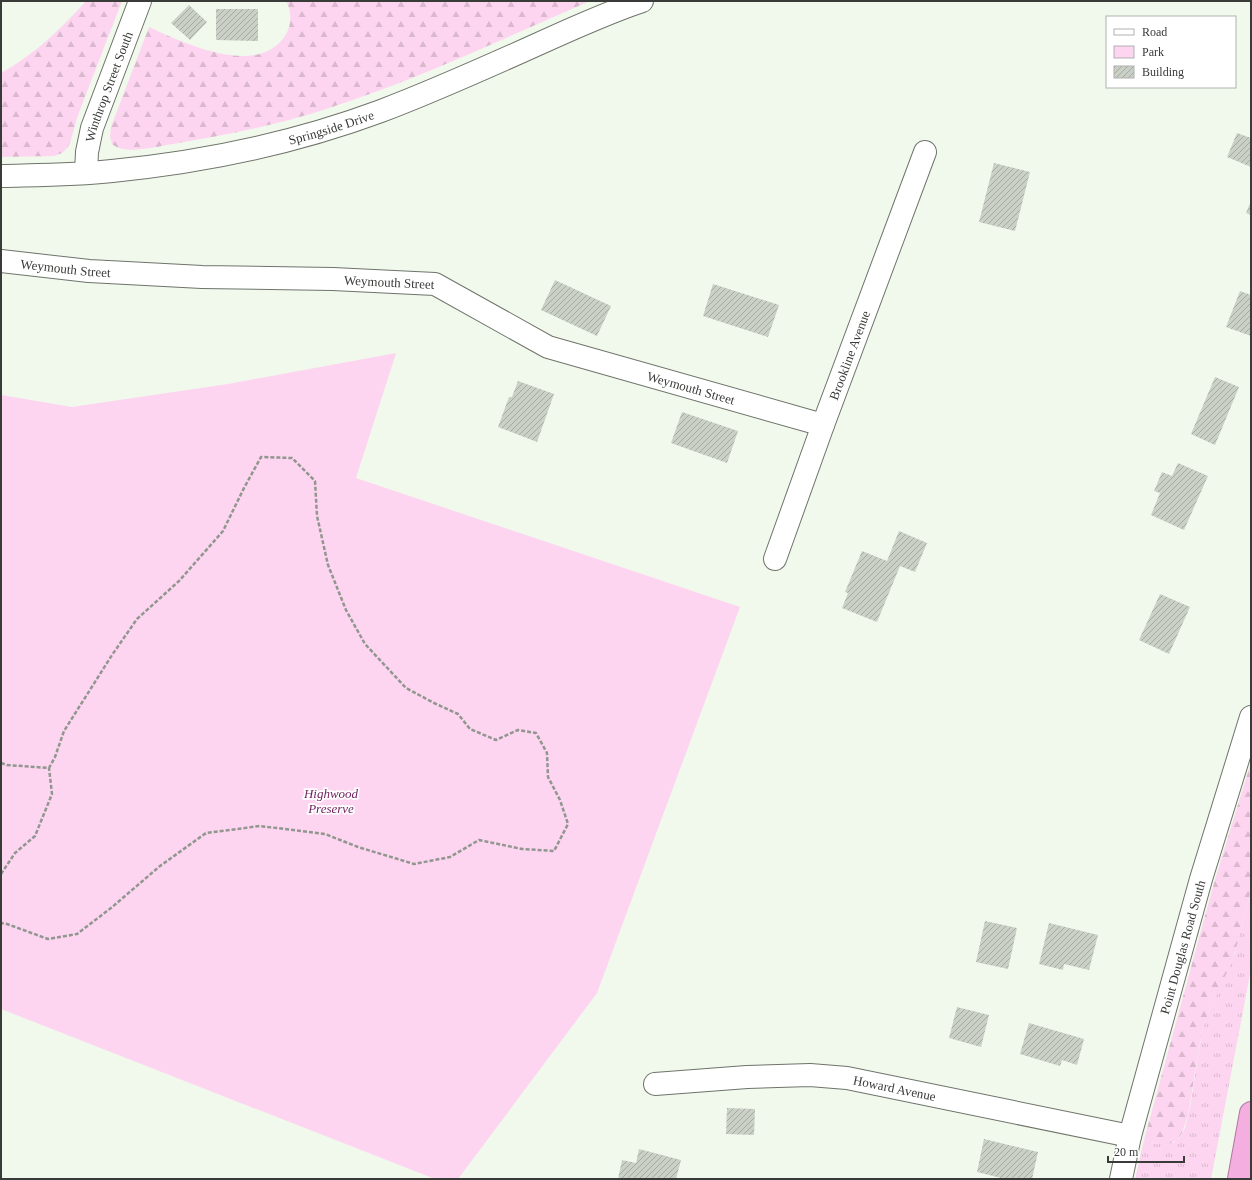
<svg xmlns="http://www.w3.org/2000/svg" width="1252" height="1180" font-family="Georgia,serif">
<defs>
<pattern id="grass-tufts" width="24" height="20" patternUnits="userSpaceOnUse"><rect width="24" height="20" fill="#fdd5f0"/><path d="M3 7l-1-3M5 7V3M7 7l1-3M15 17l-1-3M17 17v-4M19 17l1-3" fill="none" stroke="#dab8ce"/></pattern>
<pattern id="forest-firs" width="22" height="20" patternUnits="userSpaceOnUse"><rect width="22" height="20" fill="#fdd5f0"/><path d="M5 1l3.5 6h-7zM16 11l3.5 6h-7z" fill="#dab8ce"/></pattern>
<pattern id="building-hatch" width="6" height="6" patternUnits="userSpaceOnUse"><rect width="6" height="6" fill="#cad0c5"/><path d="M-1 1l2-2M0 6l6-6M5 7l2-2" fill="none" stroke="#a5aaa1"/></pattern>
</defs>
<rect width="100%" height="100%" fill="#f1f8ec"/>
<path fill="url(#grass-tufts)" d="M 1251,890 L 1251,969 L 1211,1179 L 1135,1179 L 1144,1140 L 1158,1144 L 1173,1143 L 1180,1137 L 1185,1128 L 1190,1108 L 1202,1031 L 1208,1014 L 1235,953 Z"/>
<g fill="url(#forest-firs)">
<path d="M 86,1 L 122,1 L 78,115 L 70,143 L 68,147 L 62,153 L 54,156 L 1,157 L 1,73 C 34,55 61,29 86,1 Z"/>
<path d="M 286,1 L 590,1 C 504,38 419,79 329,108 C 278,125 226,135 173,144 C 157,146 125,156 112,144 L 110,137 L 111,127 L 149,27 C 183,43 257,78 285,36 C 292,26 292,11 286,1 Z"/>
<path d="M 1251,762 L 1251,890 L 1237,945 L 1232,961 L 1208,1014 L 1202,1031 L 1188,1115 L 1182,1133 L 1177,1140 L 1169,1144 L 1158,1144 L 1144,1140 L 1214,883 Z"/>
</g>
<path fill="#fdd5f0" d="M 396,353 L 356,478 L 740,607 L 597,993 L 458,1179 L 435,1179 L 1,1009 L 1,395 L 72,407 L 228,384 Z"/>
<g fill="url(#building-hatch)">
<path d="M 189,5 L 207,22 L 190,40 L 171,23 Z"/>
<path d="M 216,9 L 258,9 L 258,41 L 216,40 Z"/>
<path d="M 1237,133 L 1251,138 L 1251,167 L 1227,157 Z"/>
<path d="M 994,163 L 1030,172 L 1015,231 L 979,222 Z"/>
<path d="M 1251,201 L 1251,215 L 1246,213 Z"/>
<path d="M 555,280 L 611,306 L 597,336 L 541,310 Z"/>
<path d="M 713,284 L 779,305 L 768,337 L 703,316 Z"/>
<path d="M 1240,291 L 1251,295 L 1251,336 L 1226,327 Z"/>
<path d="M 1215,377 L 1239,387 L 1215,445 L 1191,434 Z"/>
<path d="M 518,381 L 554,394 L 537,442 L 498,427 L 509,397 L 512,397 Z"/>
<path d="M 682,412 L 738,431 L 727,463 L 671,443 Z"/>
<path d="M 1178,463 L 1208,476 L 1184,530 L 1151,515 L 1160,493 L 1154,491 L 1162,472 L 1172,476 Z"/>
<path d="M 899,531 L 927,543 L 915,572 L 900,566 L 877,622 L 842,608 L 848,593 L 845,592 L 862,551 L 887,561 Z"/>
<path d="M 1160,594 L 1190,607 L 1169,654 L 1139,640 Z"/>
<path d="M 985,921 L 1017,928 L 1008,969 L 976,962 Z"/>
<path d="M 1049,923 L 1098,935 L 1089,970 L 1064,964 L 1063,970 L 1039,964 Z"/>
<path d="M 957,1007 L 989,1015 L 981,1047 L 949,1038 Z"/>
<path d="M 1029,1023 L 1084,1039 L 1077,1065 L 1062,1060 L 1060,1066 L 1020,1054 Z"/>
<path d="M 727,1108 L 755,1109 L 754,1135 L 726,1134 Z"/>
<path d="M 984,1139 L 1038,1152 L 1032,1179 L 1005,1179 L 977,1172 Z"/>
<path d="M 639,1149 L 681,1160 L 676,1179 L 618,1179 L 622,1160 L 636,1163 Z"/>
</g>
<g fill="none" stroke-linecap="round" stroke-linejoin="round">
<defs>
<g id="minor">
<path id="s1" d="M 86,173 L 87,152 L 92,128 L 140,1"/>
<path id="s2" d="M 1,176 C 38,175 75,175 112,171 C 204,162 295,143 381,111 C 434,91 485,68 536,45 C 571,29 606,13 642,1"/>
<path id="s3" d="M 1,261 L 89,271 L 202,277 L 333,279 L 435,284 L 548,347 L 823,425"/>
<path id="s4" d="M 775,559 L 823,425 L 925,152"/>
<path id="s5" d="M 655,1084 L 747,1077 L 810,1075 L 847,1078 L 1130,1136"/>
</g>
<g id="tertiary">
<path id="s6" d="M 1121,1179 L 1130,1136 L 1201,879 L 1251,717"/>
</g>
<path id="trunk" d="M 1239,1179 L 1251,1113"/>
</defs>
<use href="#minor" stroke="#6e746a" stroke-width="24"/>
<use href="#tertiary" stroke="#6e746a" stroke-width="24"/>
<use href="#trunk" stroke="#b178a0" stroke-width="24"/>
<g stroke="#91968e" stroke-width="2.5" stroke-dasharray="4 2" stroke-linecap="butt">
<path d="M 1,763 L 7,765 L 49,768 L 55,757 L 64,731 L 112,655 L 137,619 L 179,581 L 223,531 L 244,488 L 261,457 L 292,458 L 315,481 L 317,516 L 328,565 L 346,610 L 365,644 L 406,688 L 434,703 L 458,714 L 470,729 L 496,740 L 518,730 L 536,733 L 547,753 L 548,777 L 560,800 L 568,824 L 554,851 L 522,849 L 479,840 L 450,857 L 414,864 L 358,847 L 325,834 L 260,826 L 206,833 L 160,866 L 111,908 L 77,934 L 48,939 L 7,924 L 1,923"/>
<path d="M 1,874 L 15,853 L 35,836 L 52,794 L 49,768"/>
</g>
<use href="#minor" stroke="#fff" stroke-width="22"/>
<use href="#tertiary" stroke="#fff" stroke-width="22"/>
<use href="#trunk" stroke="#f4aee0" stroke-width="22"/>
</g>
<g text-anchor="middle" stroke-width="3.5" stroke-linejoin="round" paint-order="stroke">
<g font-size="13" fill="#383b37" stroke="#fff">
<text dy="5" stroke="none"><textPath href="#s1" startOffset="90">Winthrop Street South</textPath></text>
<text dy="5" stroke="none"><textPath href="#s2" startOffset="335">Springside Drive</textPath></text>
<text dy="5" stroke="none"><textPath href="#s3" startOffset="65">Weymouth Street</textPath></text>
<text dy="5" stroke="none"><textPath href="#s3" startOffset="389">Weymouth Street</textPath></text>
<text dy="5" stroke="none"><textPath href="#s4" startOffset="217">Brookline Avenue</textPath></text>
<text dy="5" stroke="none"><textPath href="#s3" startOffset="713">Weymouth Street</textPath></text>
<text dy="5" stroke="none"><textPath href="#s6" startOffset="240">Point Douglas Road South</textPath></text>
<text dy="5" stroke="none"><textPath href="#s5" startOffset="241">Howard Avenue</textPath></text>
</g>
<g font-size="13" font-style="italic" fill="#6e1f5d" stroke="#fff">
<text x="331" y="798">Highwood<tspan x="331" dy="15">Preserve</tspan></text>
</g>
</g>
<rect width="1252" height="1180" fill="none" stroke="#383b37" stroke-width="4"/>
<rect x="1106" y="16" width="130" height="72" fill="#ffffff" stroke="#afb1af"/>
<rect x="1114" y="29" width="20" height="6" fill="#ffffff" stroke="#afb1af"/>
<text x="1142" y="36" font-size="12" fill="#383b37">Road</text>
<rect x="1114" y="46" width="20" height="12" fill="#fdd5f0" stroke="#afb1af"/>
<text x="1142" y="56" font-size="12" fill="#383b37">Park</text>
<rect x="1114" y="66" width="20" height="12" fill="url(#building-hatch)" stroke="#afb1af"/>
<text x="1142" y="76" font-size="12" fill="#383b37">Building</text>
<path d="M1108 1156v6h76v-6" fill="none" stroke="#383b37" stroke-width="2"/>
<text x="1114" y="1156" font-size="12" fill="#383b37" stroke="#ffffff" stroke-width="3" paint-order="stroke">20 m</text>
</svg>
